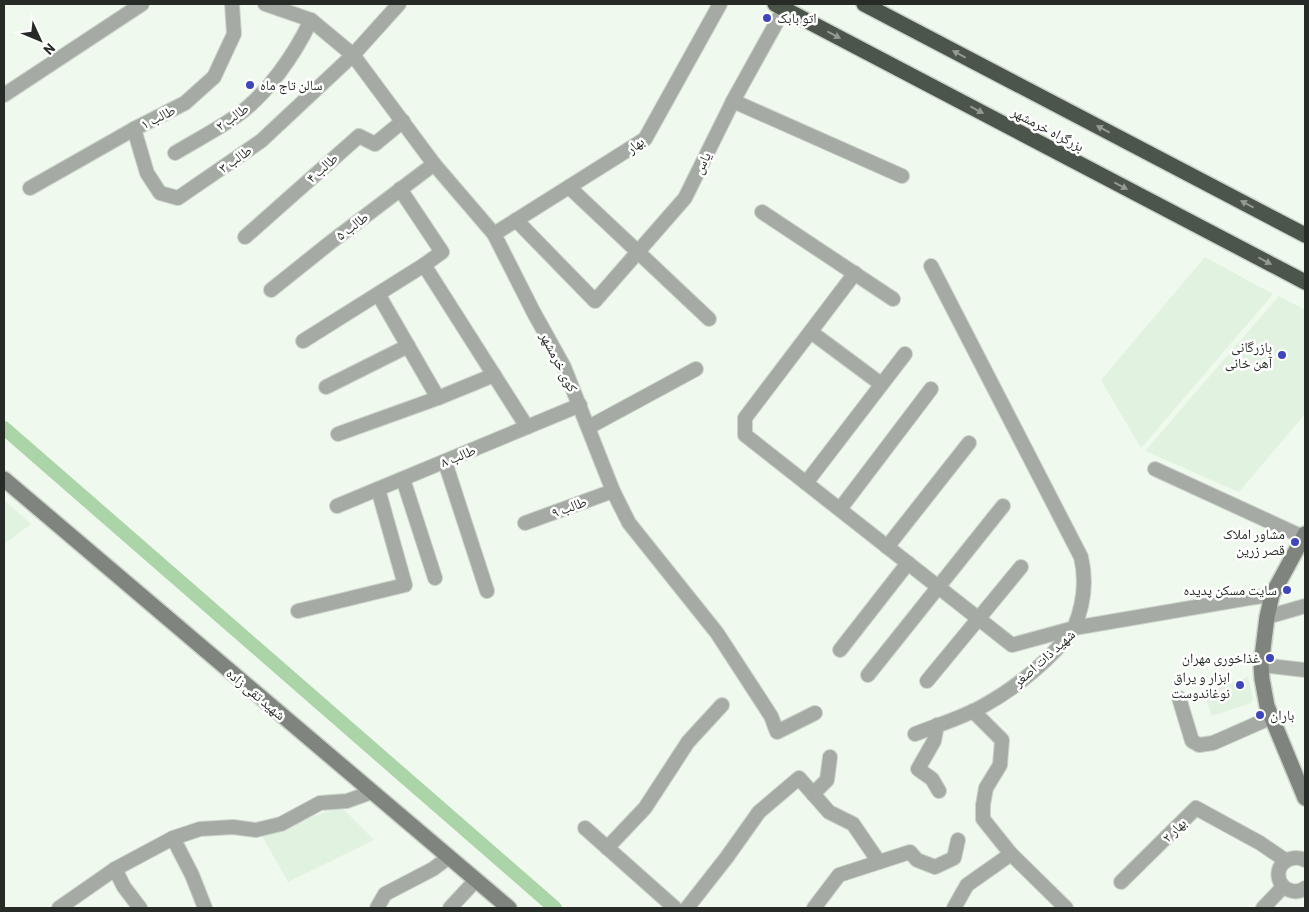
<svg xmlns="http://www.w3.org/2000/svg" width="1309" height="912" font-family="Barlow,'Noto Naskh Arabic',sans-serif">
<rect width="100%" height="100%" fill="#eff9ed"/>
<g fill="#e1f2e0">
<path d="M 1205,257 L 1273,294 L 1141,448 L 1101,380 Z"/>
<path d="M 1279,296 L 1305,310 L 1305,414 L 1239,492 L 1145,451 Z"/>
<path d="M 4,500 L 31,524 L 4,544 Z"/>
<path d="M 1248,677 L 1253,698 L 1251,703 L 1212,716 L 1204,693 Z"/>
<path d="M 341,807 L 374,840 L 288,882 L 261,834 Z"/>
</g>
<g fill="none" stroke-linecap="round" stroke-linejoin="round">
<path stroke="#acd4a9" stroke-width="14" d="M 4,428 L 555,908"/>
<defs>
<g id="street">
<path d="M 265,4 L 311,20 L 353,55 L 434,164 L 494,234 L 534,313 L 564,367 L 613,491 L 629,523 L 717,633 L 771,716 L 777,732 L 815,713"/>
<path d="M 4,95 L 142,4"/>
<path d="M 733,101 L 902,176"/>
<path d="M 134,129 L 147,173 L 160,193 L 178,198 L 261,141 L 353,55 L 399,4"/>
<path d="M 175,153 C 195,141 216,130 235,117 C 267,95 295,54 311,20"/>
<path d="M 569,187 L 709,319"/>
<path d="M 30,188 L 134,129 L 185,103 L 214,77 L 234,34 L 232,4"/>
<path d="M 400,189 L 442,252 L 424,265 L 527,427"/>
<path d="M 762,212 L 893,299"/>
<path d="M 516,220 L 595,301 L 685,198 L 733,101 L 784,9"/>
<path d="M 494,234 L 645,139 L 720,4"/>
<path d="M 245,237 L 359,136 L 375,144 L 403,121"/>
<path d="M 855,273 L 745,418 L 745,435 L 1012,645 L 1074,628 C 1084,604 1087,582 1081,557 L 931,266"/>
<path d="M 271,290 L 331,242 L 434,164"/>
<path d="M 378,294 L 438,398"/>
<path d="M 811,332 L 881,384"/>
<path d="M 303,341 L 424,265"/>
<path d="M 326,387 L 408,346"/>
<path d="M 589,427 L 696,369"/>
<path d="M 338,434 L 438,398 L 494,375"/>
<path d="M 445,462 L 487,591"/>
<path d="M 1155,469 L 1303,537"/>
<path d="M 403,479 L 435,578"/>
<path d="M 806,483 L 905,354"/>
<path d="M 337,506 L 580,405"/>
<path d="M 840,509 L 931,389"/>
<path d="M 525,523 L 613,491"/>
<path d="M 887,547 L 969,443"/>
<path d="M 298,611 L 405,585 L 378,489"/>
<path d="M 1267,617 L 1305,606"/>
<path d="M 840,650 L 908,563"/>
<path d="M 1261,665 L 1305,670"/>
<path d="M 868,675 L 1003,506"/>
<path d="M 927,681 L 1021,567"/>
<path d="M 1179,698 L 1192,741 L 1199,745 L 1213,743 L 1272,717"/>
<path d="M 973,711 L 1002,740 L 1000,765 L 986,788 L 983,805 L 983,819 L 1011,854 L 1066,908"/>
<path d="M 937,725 L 934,741 L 918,769 L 932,779 L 939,791"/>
<path d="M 915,734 C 937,725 962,718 983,706 C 1016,688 1053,658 1074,628 L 1249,598 L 1272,595"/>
<path d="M 813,794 L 827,780 L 830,757"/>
<path d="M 585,828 L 675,908"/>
<path d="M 173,838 L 192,875 L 205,908"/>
<path d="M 607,848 L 645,808 L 688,742 L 722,705"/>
<path d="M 1305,860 C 1293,854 1275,862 1279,879 C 1282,890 1296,895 1305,888"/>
<path d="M 115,869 L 124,887 L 140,908"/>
<path d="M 1121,882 L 1196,808 L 1260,843 L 1285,860"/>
<path d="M 59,908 L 115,869 L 173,838 L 200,829 L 233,827 L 256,830 L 281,824 L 320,803 L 347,801 L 372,792"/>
<path d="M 377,908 L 385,894 L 433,869 L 449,857"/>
<path d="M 450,908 L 476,880"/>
<path d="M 687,908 L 727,857 L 759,812 L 799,778 L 829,812 L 853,824 L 879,862"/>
<path d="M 814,908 L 839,875 L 910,852 L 917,860 L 935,867 L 954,858 L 958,840"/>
<path d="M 954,908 L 967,885 L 1011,854"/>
<path d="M 1263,908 L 1283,887"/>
</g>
<g id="secondary">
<path d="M 4,479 L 509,908"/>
<path d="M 1305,534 L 1272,595 L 1267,617 L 1261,665 L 1262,679 L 1267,706 L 1305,798"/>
</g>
<g id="highway">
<path d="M 775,4 L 1305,282"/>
<path d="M 864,4 L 1305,235"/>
</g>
</defs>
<use href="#street" stroke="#cbd4c9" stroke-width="16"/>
<use href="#secondary" stroke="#cbd4c9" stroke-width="18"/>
<use href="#highway" stroke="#cbd4c9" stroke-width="18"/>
<use href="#street" stroke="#a5aaa5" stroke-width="14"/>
<use href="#secondary" stroke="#7f857e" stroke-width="15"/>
<use href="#highway" stroke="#4c554b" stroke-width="15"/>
</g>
<defs><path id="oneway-solid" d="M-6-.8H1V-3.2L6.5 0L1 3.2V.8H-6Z" transform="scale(1.25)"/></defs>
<g fill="#949993">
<use href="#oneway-solid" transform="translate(834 35) rotate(28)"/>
<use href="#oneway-solid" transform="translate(959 54) rotate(-152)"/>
<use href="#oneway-solid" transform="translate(977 110) rotate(28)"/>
<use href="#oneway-solid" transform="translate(1103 129) rotate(-152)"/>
<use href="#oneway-solid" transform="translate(1121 186) rotate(28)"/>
<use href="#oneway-solid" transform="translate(1247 204) rotate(-152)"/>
<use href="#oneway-solid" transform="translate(1265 261) rotate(28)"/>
</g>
<g fill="#3f46bb" stroke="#fff" stroke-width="2">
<circle cx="767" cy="18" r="5"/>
<circle cx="250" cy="85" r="5"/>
<circle cx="1282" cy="355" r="5"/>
<circle cx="1295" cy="542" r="5"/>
<circle cx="1287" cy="590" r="5"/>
<circle cx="1270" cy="658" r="5"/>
<circle cx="1240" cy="685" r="5"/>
<circle cx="1260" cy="715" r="5"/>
</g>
<g text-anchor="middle" stroke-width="5" stroke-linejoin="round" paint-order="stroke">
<g font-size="14" fill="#272b27" stroke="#fff" text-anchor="end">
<text x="777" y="23" text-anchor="start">اتو بابک</text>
<text x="260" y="90" text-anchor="start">سالن تاج ماه</text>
<text x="1272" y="352">بازرگانی<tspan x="1272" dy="16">آهن خانی</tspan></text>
<text x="1285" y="539">مشاور املاک<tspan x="1285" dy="16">قصر زرین</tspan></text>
<text x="1277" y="595">سایت مسکن پدیده</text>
<text x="1260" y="663">غذاخوری مهران</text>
<text x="1230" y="682">ابزار و یراق<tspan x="1230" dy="16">نوغاندوست</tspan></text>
<text x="1270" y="720" text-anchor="start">باران</text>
</g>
<g font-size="14" fill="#272b27" stroke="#fff">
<text transform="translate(158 117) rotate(-27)" y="5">طالب ۱</text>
<text transform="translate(232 117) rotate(-35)" y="5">طالب ۲</text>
<text transform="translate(1048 129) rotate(28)" y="5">بزرگراه خرمشهر</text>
<text transform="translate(635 145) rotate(-38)" y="5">بهار</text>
<text transform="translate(235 159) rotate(-35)" y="5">طالب ۳</text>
<text transform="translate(702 163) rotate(-64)" y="5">یاس</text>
<text transform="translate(322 168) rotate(-42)" y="5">طالب ۴</text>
<text transform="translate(352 226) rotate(-37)" y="5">طالب ۵</text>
<text transform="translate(559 362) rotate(63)" y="5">کوی خرمشهر</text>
<text transform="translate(458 456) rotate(-22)" y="5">طالب ۸</text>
<text transform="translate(569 507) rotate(-20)" y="5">طالب ۹</text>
<text transform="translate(1044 658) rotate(-42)" y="5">شهید ذات اصغر</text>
<text transform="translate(256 694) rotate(40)" y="5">شهید تقی زاده</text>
<text transform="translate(1174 830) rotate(-45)" y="5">بهار ۲</text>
</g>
</g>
<rect width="1309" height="912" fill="none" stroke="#272b27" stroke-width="10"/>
<g transform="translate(40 40) rotate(134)" stroke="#ffffff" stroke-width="4" paint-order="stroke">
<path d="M0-4L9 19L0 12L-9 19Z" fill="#272b27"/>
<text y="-8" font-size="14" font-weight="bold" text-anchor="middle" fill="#272b27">N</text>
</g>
</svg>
